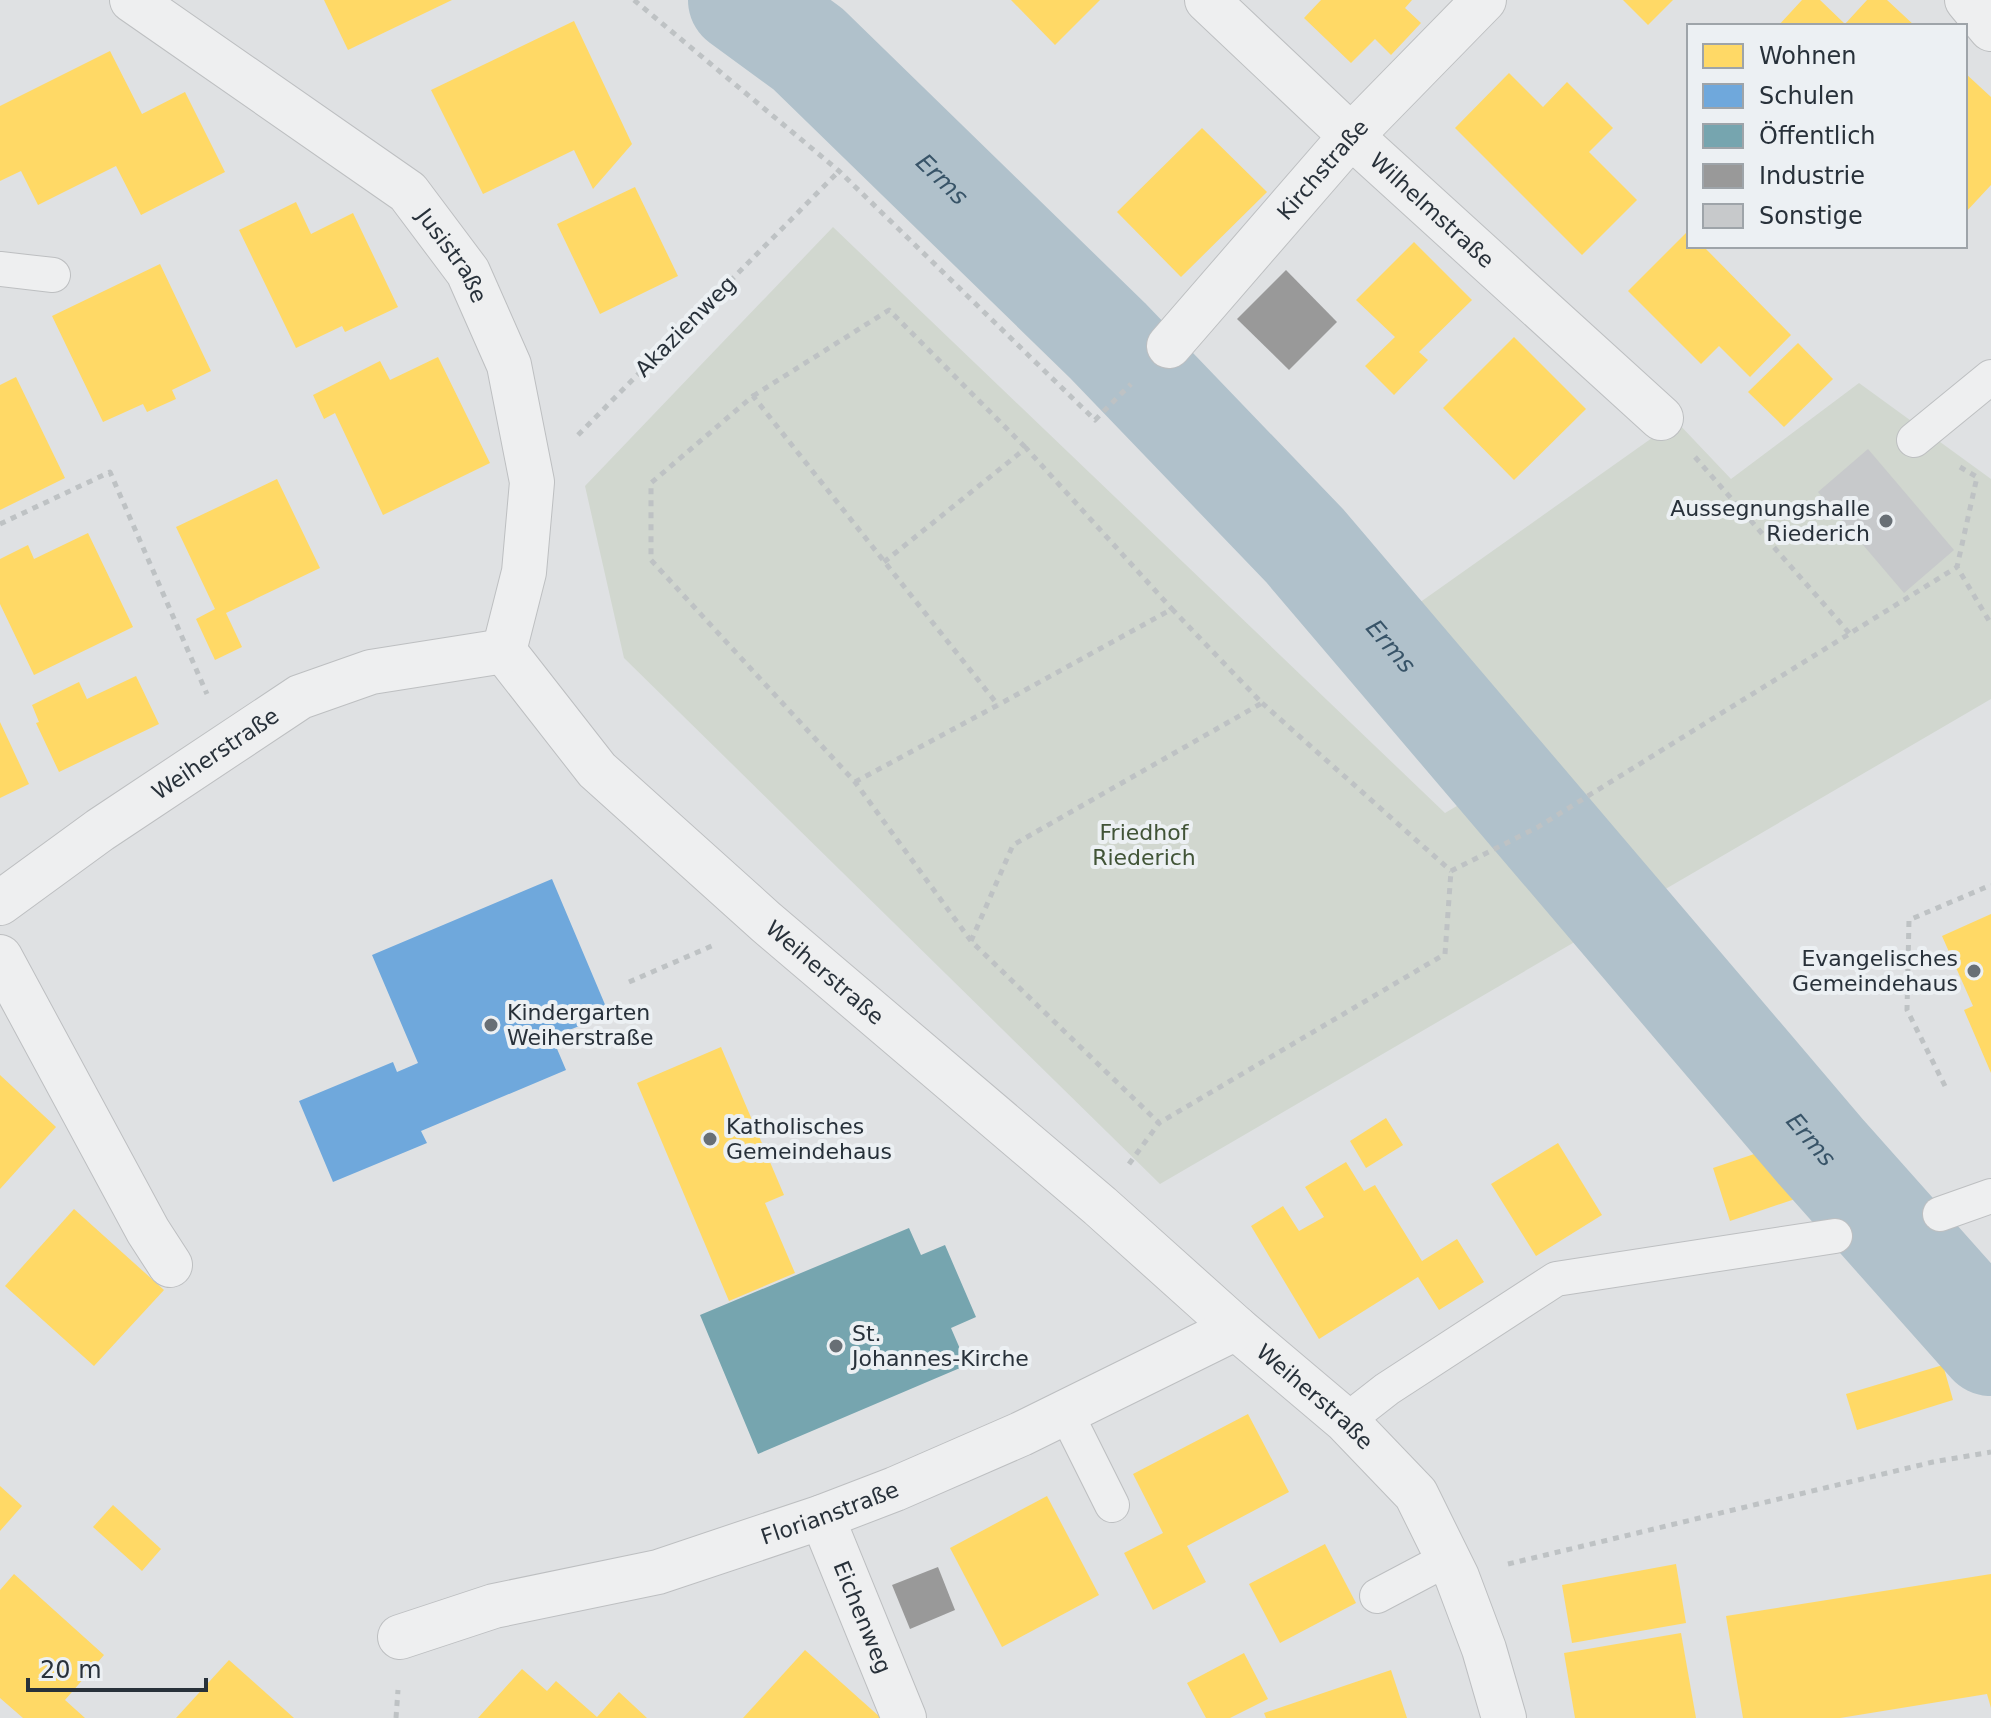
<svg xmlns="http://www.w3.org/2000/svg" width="1991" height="1718" font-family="'DejaVu Sans',sans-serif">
<rect width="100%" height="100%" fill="#dfe1e3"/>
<path fill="#d1d7cf" d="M 833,227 L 1445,813 L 1526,765 L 1395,620 L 1676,421 L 1731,479 L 1859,383 L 1991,479 L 1991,699 L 1160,1184 L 624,658 L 585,486 Z"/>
<g fill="#ffd966">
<path d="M 324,0 L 452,0 L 348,50 Z"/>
<path d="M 1011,0 L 1100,0 L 1055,45 Z"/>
<path d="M 1321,0 L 1412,0 L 1405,8 L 1421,23 L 1391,55 L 1375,39 L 1351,63 L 1304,18 Z"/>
<path d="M 1623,0 L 1673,0 L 1648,25 Z"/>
<path d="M 1802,0 L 1820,0 L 1845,24 L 1867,0 L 1887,0 L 1915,26 L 1778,26 Z"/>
<path d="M 574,21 L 632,144 L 593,189 L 574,150 L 483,194 L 431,90 Z"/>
<path d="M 110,51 L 142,114 L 185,92 L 225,172 L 141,215 L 116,166 L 38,205 L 21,171 L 0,181 L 0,106 Z"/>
<path d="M 1509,73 L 1543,107 L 1567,82 L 1613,128 L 1589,152 L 1637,200 L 1582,255 L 1455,128 Z"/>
<path d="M 1965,73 L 1991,97 L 1991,185 L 1965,213 Z"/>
<path d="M 1202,128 L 1267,192 L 1181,277 L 1117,212 Z"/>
<path d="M 635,187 L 678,276 L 600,314 L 557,224 Z"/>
<path d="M 296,202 L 311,234 L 353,213 L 398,307 L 345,332 L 342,326 L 296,348 L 239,230 Z"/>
<path d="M 1689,230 L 1689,246 L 1703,246 L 1791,335 L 1750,377 L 1719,346 L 1701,364 L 1628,291 Z"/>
<path d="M 1414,242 L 1472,300 L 1419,352 L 1428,360 L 1394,395 L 1365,366 L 1395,337 L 1356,300 Z"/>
<path d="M 160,264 L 211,371 L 172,390 L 176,399 L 147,412 L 143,404 L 103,422 L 52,316 Z"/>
<path d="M 1514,337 L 1586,409 L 1514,480 L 1443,408 Z"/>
<path d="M 1798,343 L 1833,379 L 1784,427 L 1748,392 Z"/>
<path d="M 438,357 L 490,463 L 383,515 L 335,413 L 324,419 L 313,395 L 380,361 L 390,380 Z"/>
<path d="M 16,377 L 65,478 L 0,510 L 0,385 Z"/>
<path d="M 277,479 L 320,568 L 226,613 L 242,647 L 215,660 L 196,619 L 215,609 L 176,527 Z"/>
<path d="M 88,533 L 133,627 L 34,675 L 0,604 L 0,559 L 28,545 L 34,559 Z"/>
<path d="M 136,676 L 159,724 L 59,772 L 36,723 L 39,722 L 32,705 L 79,682 L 87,699 Z"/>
<path d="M 0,722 L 29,784 L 0,798 Z"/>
<path d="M 1991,914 L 1991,1073 L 1964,1010 L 1973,1006 L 1942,936 Z"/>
<path d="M 721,1047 L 784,1195 L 765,1203 L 795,1273 L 729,1301 L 637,1083 Z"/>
<path d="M 0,1075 L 56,1127 L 0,1189 Z"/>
<path d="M 1386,1118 L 1403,1145 L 1366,1168 L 1350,1141 Z"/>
<path d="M 1558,1143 L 1602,1215 L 1536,1256 L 1491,1184 Z"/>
<path d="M 1781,1145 L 1788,1167 L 1797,1164 L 1807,1195 L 1730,1221 L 1713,1168 Z"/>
<path d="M 1346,1162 L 1364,1191 L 1375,1185 L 1422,1261 L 1457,1239 L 1484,1282 L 1439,1310 L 1418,1277 L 1319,1339 L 1251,1226 L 1283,1206 L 1299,1231 L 1324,1217 L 1305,1187 Z"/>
<path d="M 74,1209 L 164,1290 L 94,1366 L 5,1286 Z"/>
<path d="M 1943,1365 L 1953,1400 L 1857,1430 L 1846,1394 Z"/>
<path d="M 1248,1414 L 1289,1492 L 1187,1546 L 1206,1582 L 1153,1610 L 1124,1553 L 1163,1533 L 1133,1474 Z"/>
<path d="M 0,1486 L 22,1506 L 0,1531 Z"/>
<path d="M 1047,1496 L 1099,1595 L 1002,1647 L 950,1548 Z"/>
<path d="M 113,1505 L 161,1549 L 142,1571 L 93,1527 Z"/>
<path d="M 1325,1544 L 1356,1603 L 1280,1643 L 1249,1584 Z"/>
<path d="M 1676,1564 L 1686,1623 L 1572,1643 L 1562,1585 Z"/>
<path d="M 14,1574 L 104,1655 L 65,1700 L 85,1718 L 23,1718 L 0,1698 L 0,1590 Z"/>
<path d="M 1991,1574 L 1991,1708 L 1987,1694 L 1840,1718 L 1743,1718 L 1726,1616 Z"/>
<path d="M 1681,1633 L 1696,1718 L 1575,1718 L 1564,1653 Z"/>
<path d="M 805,1650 L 881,1718 L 743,1718 Z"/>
<path d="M 1244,1653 L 1268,1699 L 1230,1718 L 1206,1718 L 1187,1683 Z"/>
<path d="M 229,1660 L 294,1718 L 176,1718 Z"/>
<path d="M 522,1669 L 547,1691 L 556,1681 L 597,1717 L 619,1692 L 647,1718 L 478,1718 Z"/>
<path d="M 1391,1670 L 1407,1718 L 1266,1718 L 1264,1713 Z"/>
</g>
<path fill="#6fa8dc" d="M 552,879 L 609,1014 L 552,1037 L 566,1070 L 421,1131 L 427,1143 L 333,1182 L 299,1101 L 393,1062 L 397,1072 L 418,1063 L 372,955 Z"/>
<path fill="#76a5af" d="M 909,1228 L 921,1255 L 945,1245 L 976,1317 L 951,1328 L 967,1365 L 758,1454 L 700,1315 Z"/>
<g fill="#999">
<path d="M 1286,270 L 1337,322 L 1289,370 L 1237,319 Z"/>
<path d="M 938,1567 L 955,1610 L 910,1629 L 892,1585 Z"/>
</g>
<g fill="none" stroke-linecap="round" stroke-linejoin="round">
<path stroke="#b0c1cb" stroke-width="106" id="s1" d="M 741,0 L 808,49 L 1108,341 L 1305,546 L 1822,1153 L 1991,1343"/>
</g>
<path fill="#c7c9cb" d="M 1868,449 L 1954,550 L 1904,593 L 1818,492 Z"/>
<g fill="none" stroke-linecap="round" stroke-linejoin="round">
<defs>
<g id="service">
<path d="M 0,269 L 53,275"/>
<path d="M 1914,440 L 1991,377"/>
<path d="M 1940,1214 L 1991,1196"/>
<path d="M 1066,1413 L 1112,1505"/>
<path d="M 1346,1421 L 1387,1389 L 1556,1279 L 1835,1236"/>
<path d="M 1377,1596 L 1449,1558"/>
</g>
<g id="minor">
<path id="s2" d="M 132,0 L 408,192 L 468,272 L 509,365 L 532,482 L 524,572 L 504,651"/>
<path id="s3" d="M 1207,0 L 1351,136 L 1661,418"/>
<path id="s4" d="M 1169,346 L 1351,136 L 1484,0"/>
<path id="s5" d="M 504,651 L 597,770 L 766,922 L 1100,1206 L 1236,1328 L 1346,1421 L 1416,1494 L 1457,1577 L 1484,1649 L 1504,1718"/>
<path id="s6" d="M 0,903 L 100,830 L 300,697 L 371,672 L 504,651"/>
<path d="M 0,957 L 148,1231 L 170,1265"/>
<path id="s7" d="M 822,1517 L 904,1718"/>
<path id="s8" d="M 400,1637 L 494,1606 L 658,1572 L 822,1517 L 895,1489 L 1021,1434 L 1236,1328"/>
</g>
<path id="tertiary" d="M 1967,0 L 1991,29"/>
</defs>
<use href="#service" stroke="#bdbfc1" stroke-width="36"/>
<use href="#minor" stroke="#bdbfc1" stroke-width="46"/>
<use href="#tertiary" stroke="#bdbfc1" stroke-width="46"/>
<g stroke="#bec2c4" stroke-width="5" stroke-dasharray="6 6" stroke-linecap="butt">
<path d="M 634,0 L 839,171 L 1095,420 L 1131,384"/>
<path d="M 753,396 L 889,310 L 1026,448"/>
<path d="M 578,435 L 839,171"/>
<path d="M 1695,457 L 1850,634"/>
<path d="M 1960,467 L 1977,477 L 1957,567 L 1991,624"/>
<path d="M 0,524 L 110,472 L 207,694"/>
<path d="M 884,562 L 1026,448 L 1172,609"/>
<path d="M 1262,703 L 1451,871"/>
<path d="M 855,782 L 998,705 L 753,396 L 651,483 L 651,560 L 855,782 L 971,941 L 1159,1123 L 1445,954 L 1451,871"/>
<path d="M 1451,871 L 1538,827 L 1957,567"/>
<path d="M 971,941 L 1013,845 L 1262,703 L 1172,609 L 998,705"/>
<path d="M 629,982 L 714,945"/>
<path d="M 1945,1086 L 1907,1010 L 1909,920 L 1991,885"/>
<path d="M 1129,1164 L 1159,1123"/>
<path d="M 1508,1564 L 1933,1462 L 1991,1452"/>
<path d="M 396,1718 L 398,1690"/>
</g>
<use href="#service" stroke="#eeeff0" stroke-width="34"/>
<use href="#minor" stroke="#eeeff0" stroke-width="44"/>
<use href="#tertiary" stroke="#eeeff0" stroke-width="44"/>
</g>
<g fill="#686f75" stroke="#ecf0f3" stroke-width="3">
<circle cx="1886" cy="521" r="8"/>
<circle cx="1974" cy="971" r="8"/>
<circle cx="491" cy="1025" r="8"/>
<circle cx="710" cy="1139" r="8"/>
<circle cx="836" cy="1346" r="8"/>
</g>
<g text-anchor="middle" stroke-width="8" stroke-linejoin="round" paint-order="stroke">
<g font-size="22" fill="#28313a" stroke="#ecf0f3">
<text dy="8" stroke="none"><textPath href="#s4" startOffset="234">Kirchstraße</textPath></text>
<text dy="8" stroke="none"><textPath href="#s3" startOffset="308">Wilhelmstraße</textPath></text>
<text dy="8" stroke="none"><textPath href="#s2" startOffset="414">Jusistraße</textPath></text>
<text transform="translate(685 326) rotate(-45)" y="8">Akazienweg</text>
<text dy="8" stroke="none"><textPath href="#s6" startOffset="262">Weiherstraße</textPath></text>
<text dy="8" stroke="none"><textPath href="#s5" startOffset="456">Weiherstraße</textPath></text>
<text dy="8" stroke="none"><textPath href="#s5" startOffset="1104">Weiherstraße</textPath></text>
<text dy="8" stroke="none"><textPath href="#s8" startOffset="448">Florianstraße</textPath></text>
<text dy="8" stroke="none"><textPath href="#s7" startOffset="108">Eichenweg</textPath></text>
</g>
<g font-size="22" fill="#28313a" stroke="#ecf0f3" text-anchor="start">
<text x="1870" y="516" text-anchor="end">Aussegnungshalle<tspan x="1870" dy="25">Riederich</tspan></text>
<text x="1958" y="966" text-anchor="end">Evangelisches<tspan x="1958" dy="25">Gemeindehaus</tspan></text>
<text x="507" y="1020">Kindergarten<tspan x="507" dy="25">Weiherstraße</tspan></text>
<text x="726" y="1134">Katholisches<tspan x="726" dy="25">Gemeindehaus</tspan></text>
<text x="852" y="1341">St.<tspan x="852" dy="25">Johannes-Kirche</tspan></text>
</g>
<g font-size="22" fill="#415437" stroke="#ecf0f3">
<text x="1144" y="840">Friedhof<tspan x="1144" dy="25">Riederich</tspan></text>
</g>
<g font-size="24" font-style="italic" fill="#385468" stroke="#ecf0f3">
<text dy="8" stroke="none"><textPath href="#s1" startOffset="270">Erms</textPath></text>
<text dy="8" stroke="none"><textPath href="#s1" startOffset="918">Erms</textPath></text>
<text dy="8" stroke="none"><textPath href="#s1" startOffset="1566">Erms</textPath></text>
</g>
</g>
<rect x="1687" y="24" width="280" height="224" fill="#ecf0f3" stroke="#9ea4a9" stroke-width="2"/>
<rect x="1703" y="44" width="40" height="24" fill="#ffd966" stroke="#9ea4a9" stroke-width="2"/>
<text x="1759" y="64" font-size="24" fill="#28313a">Wohnen</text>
<rect x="1703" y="84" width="40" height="24" fill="#6fa8dc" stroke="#9ea4a9" stroke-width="2"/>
<text x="1759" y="104" font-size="24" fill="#28313a">Schulen</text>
<rect x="1703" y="124" width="40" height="24" fill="#76a5af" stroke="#9ea4a9" stroke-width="2"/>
<text x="1759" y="144" font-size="24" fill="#28313a">Öffentlich</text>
<rect x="1703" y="164" width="40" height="24" fill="#999999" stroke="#9ea4a9" stroke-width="2"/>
<text x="1759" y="184" font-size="24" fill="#28313a">Industrie</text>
<rect x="1703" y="204" width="40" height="24" fill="#c7c9cb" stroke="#9ea4a9" stroke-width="2"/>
<text x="1759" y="224" font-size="24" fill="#28313a">Sonstige</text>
<path d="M28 1678v12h178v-12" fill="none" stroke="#28313a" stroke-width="4"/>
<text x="40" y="1678" font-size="24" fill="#28313a" stroke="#ecf0f3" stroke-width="6" paint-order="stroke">20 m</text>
</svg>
